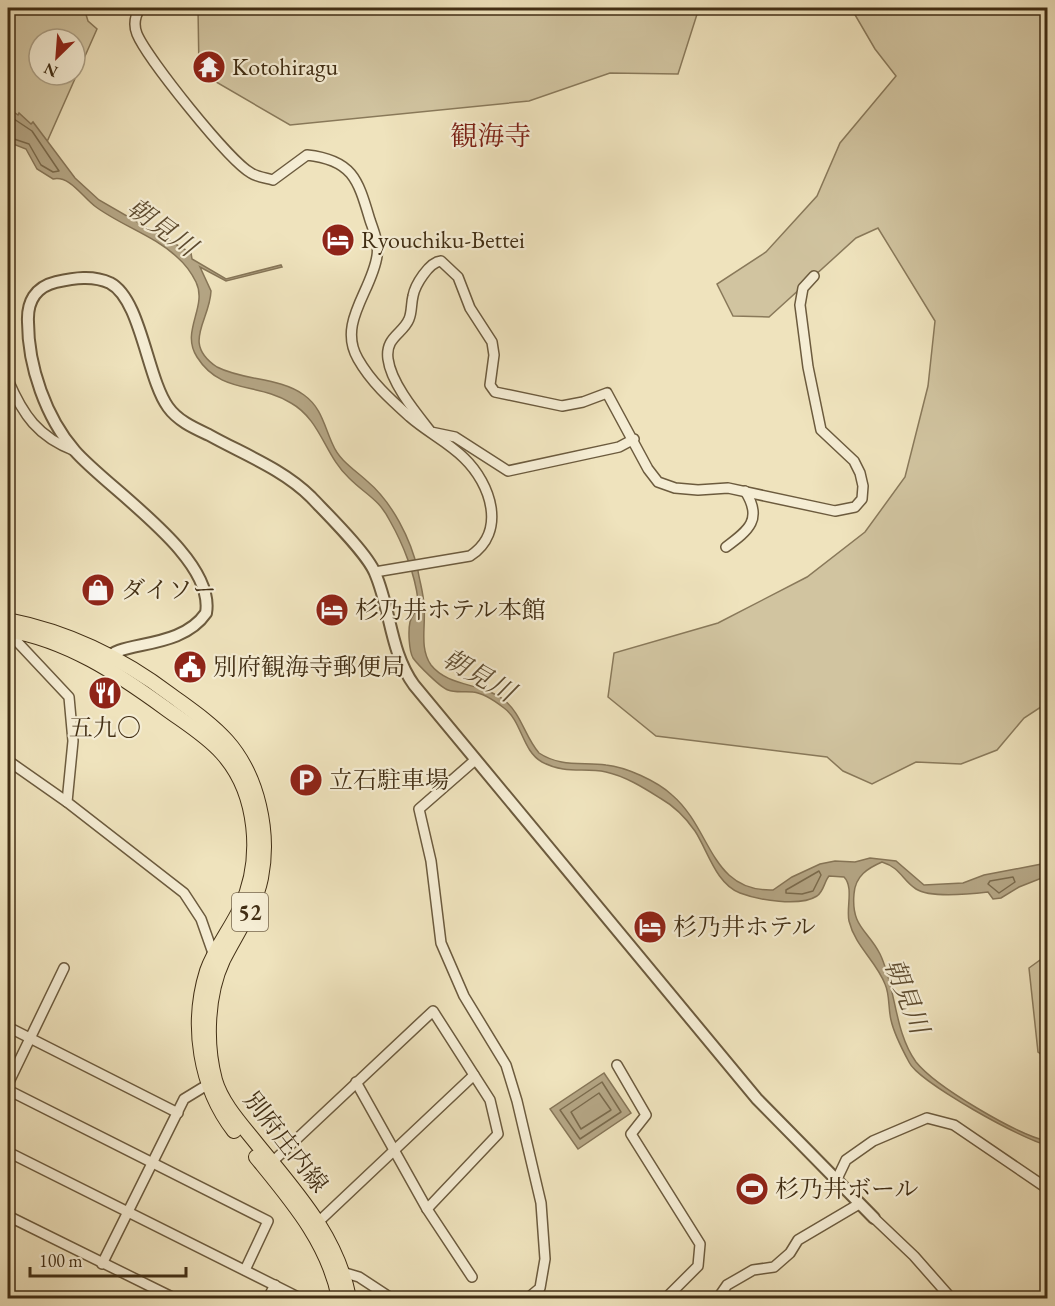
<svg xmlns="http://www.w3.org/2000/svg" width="1055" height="1306" font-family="'EB Garamond','Noto Serif JP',serif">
<rect width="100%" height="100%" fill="#efe3bd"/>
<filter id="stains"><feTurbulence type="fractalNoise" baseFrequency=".00333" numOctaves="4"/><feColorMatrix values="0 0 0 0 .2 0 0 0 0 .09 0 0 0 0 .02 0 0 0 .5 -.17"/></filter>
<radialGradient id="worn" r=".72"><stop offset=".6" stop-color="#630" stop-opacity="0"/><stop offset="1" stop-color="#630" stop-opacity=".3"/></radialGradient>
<g fill="#d1c4a0" stroke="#89795a" stroke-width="1.5" fill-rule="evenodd">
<path d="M 8,8 L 84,8 L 88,21 L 97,29 L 46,144 L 8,116 ZM 39,39 L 75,39 L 75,75 L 39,75 Z"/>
<path d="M 198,8 L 699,8 L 678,74 L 610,73 L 529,101 L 290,125 L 199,72 Z"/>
<path d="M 851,8 L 1047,8 L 1047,703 L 1024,718 L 997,750 L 961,764 L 916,762 L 872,784 L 843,771 L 827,757 L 656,736 L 608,697 L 614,653 L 718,623 L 807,577 L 865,532 L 905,477 L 928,386 L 935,321 L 878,228 L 856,238 L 769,317 L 733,316 L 717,284 L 766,252 L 817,196 L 840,143 L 896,76 L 875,49 Z"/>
<path d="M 1047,955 L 1047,1058 L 1038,1052 L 1029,968 Z"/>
</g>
<g fill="#b4a584" stroke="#867557" stroke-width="1.5">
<path d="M 8,108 L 18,115 L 19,113 L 31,124 L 33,122 L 75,178 L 99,200 L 191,253 L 192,259 L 226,279 L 281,265 L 282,267 L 226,281 L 200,267 L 211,291 C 210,321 181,343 217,367 C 244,381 279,377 304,395 C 322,408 324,426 333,445 C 339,460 355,470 367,481 C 392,502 411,539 418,571 C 420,583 424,595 424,607 C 426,626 419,648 431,665 C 448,687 483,683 504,700 C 521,713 525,737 539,753 C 560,767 582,762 606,765 C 626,767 657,781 672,795 C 712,829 710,892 773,890 L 792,877 L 820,864 L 835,861 L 855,862 L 870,858 L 896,861 L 924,885 L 963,883 L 984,875 L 1047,863 L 1047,876 L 1019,887 L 1001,898 L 993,899 L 988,892 C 971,894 930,898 916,889 C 902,880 901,868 882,862 C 868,868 855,876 854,894 C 851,927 868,930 880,954 C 896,987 894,1032 916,1062 C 936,1087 1016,1134 1047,1141 L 1047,1145 C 1025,1141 918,1082 909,1062 C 902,1049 894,1034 891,1020 C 888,1008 890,995 885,984 C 876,961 855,946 849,921 C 846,908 854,887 844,877 L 829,876 C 824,882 824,891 817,896 C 800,907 758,900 740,893 C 716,884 708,851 695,831 C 686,818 674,806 660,798 C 644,788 625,776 606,772 C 583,767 567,775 542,762 C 522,751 522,721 504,708 C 495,701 484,693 473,692 C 465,691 455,693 448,690 C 441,688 418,665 413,658 C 409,651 408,631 410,622 C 412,614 419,611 418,600 C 415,574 403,544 390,521 C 379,499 366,495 349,478 C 325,456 321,420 291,403 C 258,382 221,395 197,357 C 180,331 208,307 196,282 C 192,274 185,264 178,258 C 155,236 122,226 96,207 C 83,198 70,175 53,179 L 37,169 L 26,149 L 8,142 Z"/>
<path d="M 604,1073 L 631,1113 L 578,1149 L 550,1109 Z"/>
</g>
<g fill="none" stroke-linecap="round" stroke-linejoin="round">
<g stroke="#7a6a4c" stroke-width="1.5">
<path d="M 8,115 L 32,131 L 59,171 L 53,172 L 41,165 L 29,144 L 8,137"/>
<path d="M 819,871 L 821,875 L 813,891 L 802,894 L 786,893 L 786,890 Z"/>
<path d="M 1013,877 L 1015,882 L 999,893 L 988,884 L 990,881 Z"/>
<path d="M 602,1082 L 621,1112 L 580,1139 L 560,1110 Z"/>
<path d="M 599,1093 L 611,1110 L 581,1129 L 571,1112 Z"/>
</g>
<defs>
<g id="minor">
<path d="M 140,8 C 135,16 133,24 137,34 C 147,58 229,161 251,173 C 257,177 266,178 273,180 L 307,155 C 353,160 358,180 370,220 C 374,232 379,243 377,256 C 372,291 337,323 358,359 C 371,382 390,399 410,417 C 427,432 448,442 464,458 C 491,484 507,532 470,556 L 375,572"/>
<path d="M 8,380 C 23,415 38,437 75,451"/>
<path d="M 634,439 L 619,447 L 508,471 L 455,437 L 431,432 C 416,413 391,383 388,359 C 385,337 403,334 409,319 C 412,312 411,304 413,296 C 415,285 429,262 441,261 L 458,277 L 470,308 L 492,342 L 494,355 L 490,385 L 495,392 L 562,406 L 583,402 L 607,393 L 648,469 L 658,482 L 675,488 L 698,490 L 728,488 L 835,511 L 855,507 L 862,499 L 863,486 L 860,473 L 854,461 L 821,430 L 808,367 L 800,305 L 803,288 L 814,276"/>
<path d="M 726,547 C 749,530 763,519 745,491"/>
<path d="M 8,632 L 69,697 L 73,741 L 67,802 L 184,893 L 201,919 L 214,956"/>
<path d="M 474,761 L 419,809 L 431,861 L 441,943 L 464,996 L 506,1065 L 517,1101 L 541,1203 L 545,1259 L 540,1288 L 528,1298"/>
<path d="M 10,762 L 67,802"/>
<path d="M 8,1027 L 178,1113"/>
<path d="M 617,1065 L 646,1115 L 631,1134 L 700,1244 L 698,1266 L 666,1298"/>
<path d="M 356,1082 L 427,1209 L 472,1277"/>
<path d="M 8,1084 L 64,968"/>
<path d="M 8,1090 L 268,1221 L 245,1270"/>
<path d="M 8,1152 L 300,1298"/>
<path d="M 269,1165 L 433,1011 L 490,1100 L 498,1134 L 427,1209"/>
<path d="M 836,1181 L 846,1160 L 873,1141 L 927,1118 L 954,1125 L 1048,1189"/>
<path d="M 8,1216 L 174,1298"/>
<path d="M 874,1218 L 914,1256 L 951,1298"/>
<path d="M 314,1226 L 474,1075"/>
<path d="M 102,1264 L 184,1099 L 207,1085"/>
<path d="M 342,1272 L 359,1277 L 391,1298"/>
<path d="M 268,1298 L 275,1285"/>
<path d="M 718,1298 L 727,1285 L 753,1270 L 774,1267 L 790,1253 L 798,1240 L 859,1204"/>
</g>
<path id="tertiary" d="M 106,660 C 117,640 180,651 206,613 C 216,557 108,489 75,451 C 46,418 28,366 28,322 C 27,302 35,287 56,282 C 74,278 93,275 110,283 C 141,299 147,378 168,407 C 178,421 194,428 209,435 C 243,454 283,469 311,497 C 327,514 367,553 375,573 C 391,610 390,652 414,685 L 757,1099 L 874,1218"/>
<g id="primary">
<path d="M 8,620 C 69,632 121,657 171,695 C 190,709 211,723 227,741 C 258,776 270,832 261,878 C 255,908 237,932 223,960 C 207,994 205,1043 215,1080 C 222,1104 242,1125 257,1144 C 296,1192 337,1236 349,1298"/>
<path d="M 8,630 C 67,640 117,673 165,708 C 184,722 206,735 222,753 C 258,793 263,859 241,907 C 231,929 215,948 207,971 C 190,1025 200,1087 234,1131"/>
<path d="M 256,1157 C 291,1200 328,1242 339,1298"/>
</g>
</defs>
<use href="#minor" stroke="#6c5b3e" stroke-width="12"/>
<use href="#tertiary" stroke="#6c5b3e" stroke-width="14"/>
<use href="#primary" stroke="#412e14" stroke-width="16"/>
<use href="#minor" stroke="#f5edd4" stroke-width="9"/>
<use href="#tertiary" stroke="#f5edd4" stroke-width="10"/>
<use href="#primary" stroke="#efe3bd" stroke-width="14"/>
</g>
<defs>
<symbol id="temple-disc" viewBox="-11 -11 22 22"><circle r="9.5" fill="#8f2418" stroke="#f5edd4"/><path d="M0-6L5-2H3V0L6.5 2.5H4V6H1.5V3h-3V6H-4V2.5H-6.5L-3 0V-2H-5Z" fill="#fff"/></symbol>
<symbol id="hotel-disc" viewBox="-11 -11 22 22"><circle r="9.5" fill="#8f2418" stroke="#f5edd4"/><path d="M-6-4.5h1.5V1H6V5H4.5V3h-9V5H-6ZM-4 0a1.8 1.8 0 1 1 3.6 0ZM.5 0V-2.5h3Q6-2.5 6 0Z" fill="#fff"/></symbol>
<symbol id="shop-disc" viewBox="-11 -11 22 22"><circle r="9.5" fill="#8f2418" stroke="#f5edd4"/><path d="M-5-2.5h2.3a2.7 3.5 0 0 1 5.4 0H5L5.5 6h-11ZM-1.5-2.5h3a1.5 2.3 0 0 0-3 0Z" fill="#fff"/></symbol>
<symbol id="civic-disc" viewBox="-11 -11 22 22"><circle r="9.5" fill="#8f2418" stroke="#f5edd4"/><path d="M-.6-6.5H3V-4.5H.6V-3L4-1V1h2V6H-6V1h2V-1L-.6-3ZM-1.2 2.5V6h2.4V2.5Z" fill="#fff"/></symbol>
<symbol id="restaurant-disc" viewBox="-11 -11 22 22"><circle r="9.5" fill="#8f2418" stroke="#f5edd4"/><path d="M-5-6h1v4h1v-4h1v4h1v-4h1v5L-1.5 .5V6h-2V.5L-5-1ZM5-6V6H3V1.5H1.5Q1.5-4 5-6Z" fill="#fff"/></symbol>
<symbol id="parking-disc" viewBox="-11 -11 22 22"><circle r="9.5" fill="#8f2418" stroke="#f5edd4"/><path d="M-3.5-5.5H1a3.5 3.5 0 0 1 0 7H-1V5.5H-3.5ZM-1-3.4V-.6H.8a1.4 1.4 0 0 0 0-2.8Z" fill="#fff"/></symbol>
<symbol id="stadium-disc" viewBox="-11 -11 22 22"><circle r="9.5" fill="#8f2418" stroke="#f5edd4"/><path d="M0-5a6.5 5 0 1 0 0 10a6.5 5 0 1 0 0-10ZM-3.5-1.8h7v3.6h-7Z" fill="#fff"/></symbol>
</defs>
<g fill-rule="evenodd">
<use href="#temple-disc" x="190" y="48" width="38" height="38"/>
<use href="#hotel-disc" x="319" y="221" width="38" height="38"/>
<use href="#shop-disc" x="79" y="571" width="38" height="38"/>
<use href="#hotel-disc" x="313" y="591" width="38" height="38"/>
<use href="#civic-disc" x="171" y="648" width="38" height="38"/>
<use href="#restaurant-disc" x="86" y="674" width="38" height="38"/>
<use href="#parking-disc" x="287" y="761" width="38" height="38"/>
<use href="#hotel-disc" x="631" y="908" width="38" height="38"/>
<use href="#stadium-disc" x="733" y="1170" width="38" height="38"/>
</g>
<g text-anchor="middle" stroke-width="4.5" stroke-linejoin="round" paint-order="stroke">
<rect fill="#f5edd4" stroke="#77674e" stroke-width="1.5" x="232" y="893" width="36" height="38" rx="4.5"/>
<g font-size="22" font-weight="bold" fill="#412e14">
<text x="250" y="920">52</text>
</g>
<g font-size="24" fill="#412e14" stroke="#f5edd4" text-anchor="start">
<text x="232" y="75">Kotohiragu</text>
<text x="361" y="248">Ryouchiku-Bettei</text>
<text x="121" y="598">ダイソー</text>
<text x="355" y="618">杉乃井ホテル本館</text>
<text x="213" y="675">別府観海寺郵便局</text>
<text x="105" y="736" text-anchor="middle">五九〇</text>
<text x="329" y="788">立石駐車場</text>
<text x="673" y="935">杉乃井ホテル</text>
<text x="775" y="1197">杉乃井ボール</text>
</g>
<g font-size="24" fill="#412e14" stroke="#f5edd4">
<text transform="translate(286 1142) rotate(52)" y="8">別府庄内線</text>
</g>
<g font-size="26" font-style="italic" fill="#5e4c30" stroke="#f5edd4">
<text transform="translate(162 227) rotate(36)" y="9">朝見川</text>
<text transform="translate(479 675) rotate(30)" y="9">朝見川</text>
<text transform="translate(907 996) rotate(69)" y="9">朝見川</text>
</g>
<g font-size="27" fill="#7a1f14" stroke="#f5edd4">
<text x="491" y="145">観海寺</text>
</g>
</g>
<rect width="1055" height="1306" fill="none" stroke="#efe3bd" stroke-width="30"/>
<rect x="9" y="9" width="1037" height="1288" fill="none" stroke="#412e14" stroke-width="3"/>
<rect x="15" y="15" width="1025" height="1276" fill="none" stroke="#412e14" stroke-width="1.5"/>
<g transform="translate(57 57) rotate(205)"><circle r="28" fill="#f5edd4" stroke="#ada187" stroke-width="1.5"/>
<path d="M0-4.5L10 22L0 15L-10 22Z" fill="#8f2418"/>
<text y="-9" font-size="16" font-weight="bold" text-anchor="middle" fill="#412e14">N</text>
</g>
<path d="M30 1267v9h156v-9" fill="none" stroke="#412e14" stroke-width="3"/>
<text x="39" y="1267" font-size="18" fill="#412e14" stroke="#f5edd4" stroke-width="4.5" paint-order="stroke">100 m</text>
<rect width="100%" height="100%" filter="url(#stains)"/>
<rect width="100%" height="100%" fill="url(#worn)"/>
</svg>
